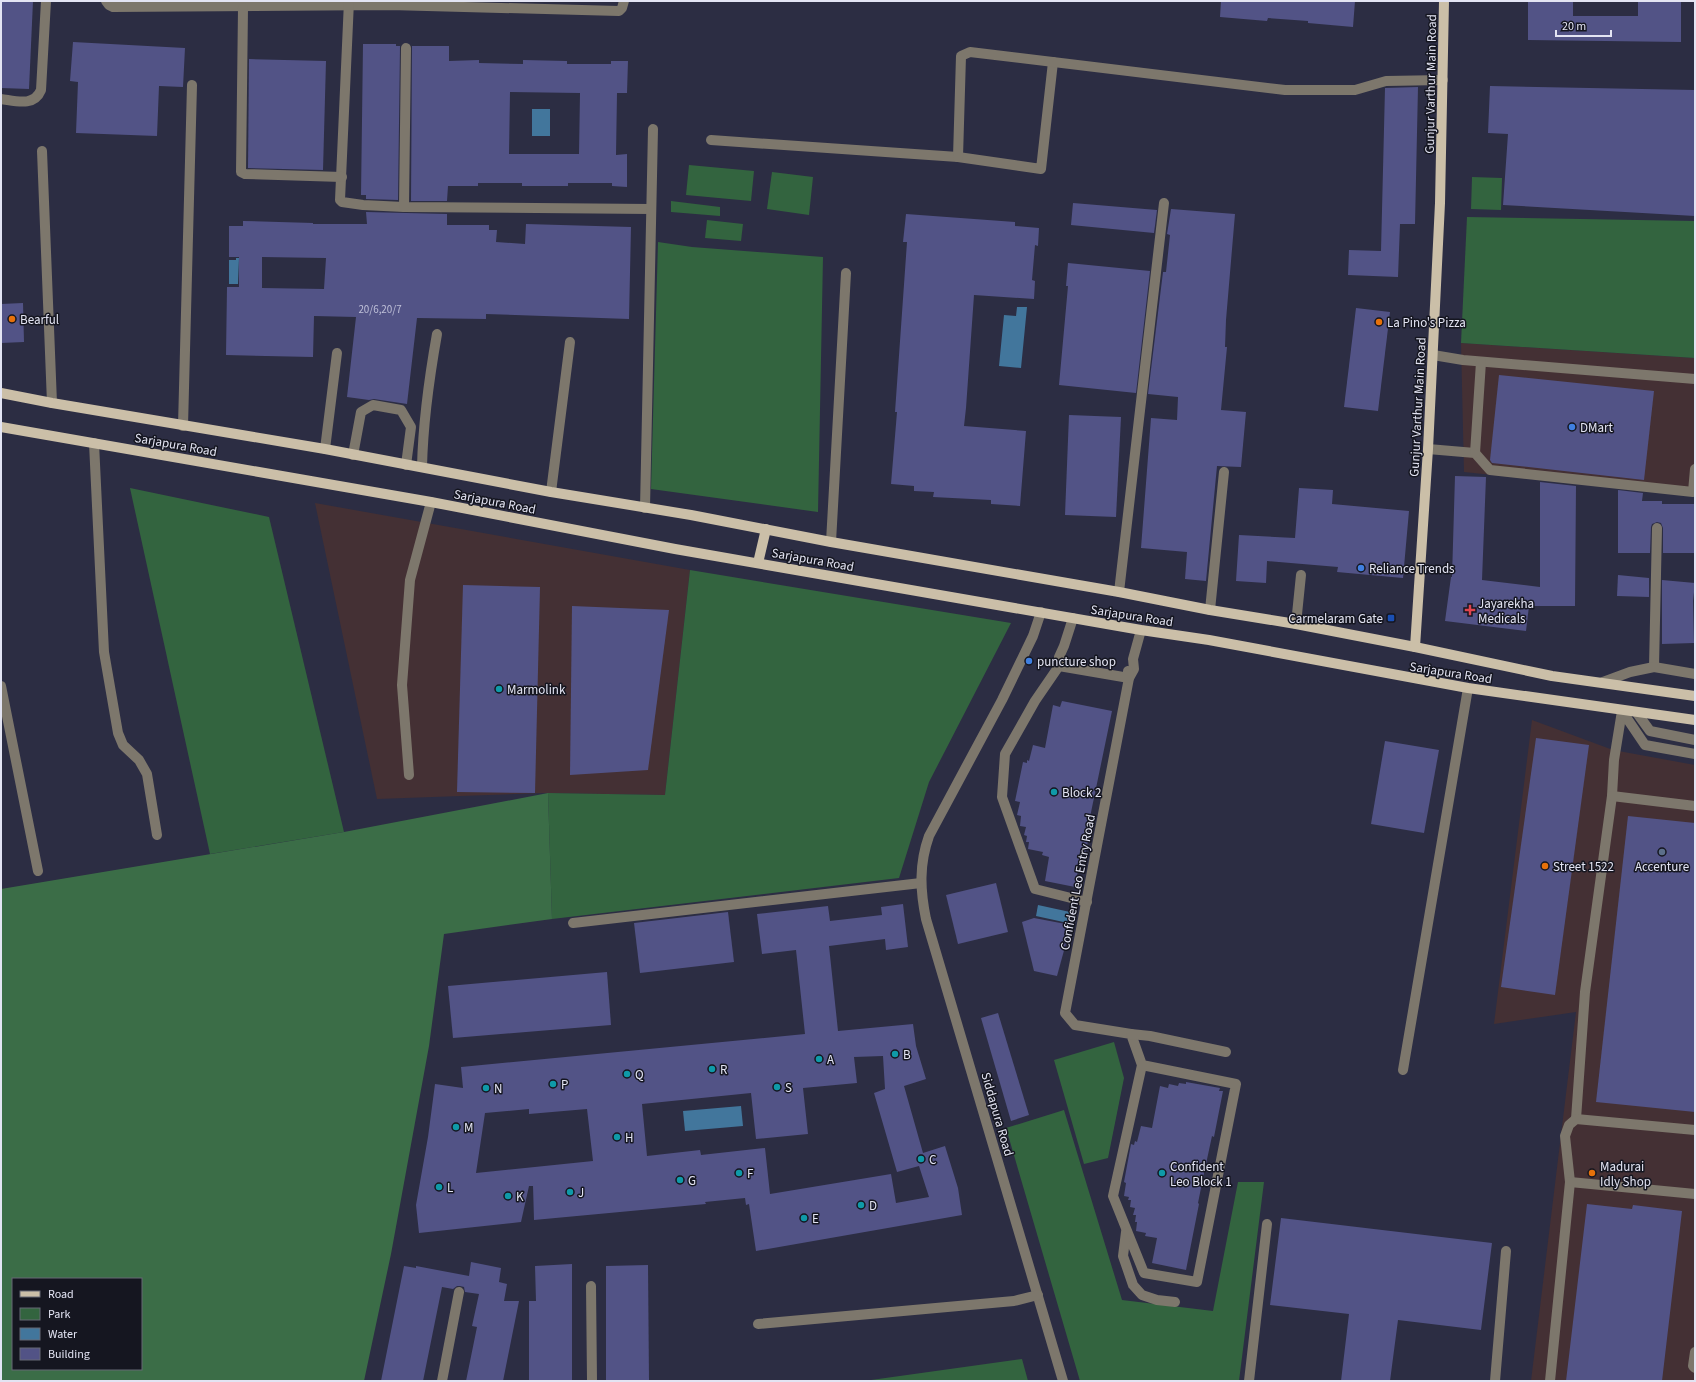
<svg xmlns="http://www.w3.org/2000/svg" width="1696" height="1382" font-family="'Source Sans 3',sans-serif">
<rect width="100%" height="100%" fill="#2c2d43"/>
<g fill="#443034">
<path d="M 1461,343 L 1695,358 L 1695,496 L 1464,472 Z"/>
<path d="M 315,503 L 690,570 L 665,795 L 543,793 L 377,799 Z"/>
<path d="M 1532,720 L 1613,750 L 1695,765 L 1695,1381 L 1531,1381 L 1576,1012 L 1494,1024 Z"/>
</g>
<g fill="#33643f">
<path d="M 689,165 L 754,171 L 751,201 L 686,195 Z"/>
<path d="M 772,172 L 813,177 L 809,215 L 767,209 Z"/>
<path d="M 1472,177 L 1502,178 L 1501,210 L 1471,209 Z"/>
<path d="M 671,201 L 720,207 L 720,216 L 671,212 Z"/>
<path d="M 1467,217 L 1695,221 L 1695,358 L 1461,343 Z"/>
<path d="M 707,220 L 743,224 L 741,241 L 705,238 Z"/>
<path d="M 658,242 L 692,247 L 823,257 L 818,512 L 651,489 Z"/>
<path d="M 130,488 L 269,517 L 344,832 L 210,854 Z"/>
<path d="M 690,570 L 1011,623 L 929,782 L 899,878 L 552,919 L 548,793 L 665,795 Z"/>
<path d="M 1114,1042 L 1124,1078 L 1108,1158 L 1084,1164 L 1054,1060 Z"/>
<path d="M 1064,1110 L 1122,1300 L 1213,1311 L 1238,1182 L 1264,1182 L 1239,1381 L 1080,1381 L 1006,1128 Z"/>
<path d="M 1022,1359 L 1028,1381 L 864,1381 Z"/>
</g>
<path fill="#3b6d47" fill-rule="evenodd" d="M 548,793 L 552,919 L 444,934 L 429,1046 L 391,1254 L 364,1381 L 1,1381 L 1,889 L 344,832 ZM 13,1279 L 141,1279 L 141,1369 L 13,1369 Z"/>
<g fill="#42769c">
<rect x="532" y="109" width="18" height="27"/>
<path d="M 236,258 L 239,258 L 238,284 L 229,284 L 229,260 L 236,260 Z"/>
<path d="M 1017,307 L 1027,307 L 1021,368 L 999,366 L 1004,315 L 1016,316 Z"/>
<path d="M 1038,905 L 1070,912 L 1068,923 L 1036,916 Z"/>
<path d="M 741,1106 L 743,1126 L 685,1131 L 683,1111 Z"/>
</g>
<g fill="#525386" fill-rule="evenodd">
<path d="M 1,1 L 33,1 L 29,89 L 1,88 Z"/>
<path d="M 1221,1 L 1355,1 L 1353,27 L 1308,23 L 1308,21 L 1268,18 L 1267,21 L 1220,17 Z"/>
<path d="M 1528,1 L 1573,1 L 1573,16 L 1638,16 L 1638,1 L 1681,1 L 1681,42 L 1528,40 Z"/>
<path d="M 73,42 L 185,48 L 183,87 L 159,86 L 157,136 L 76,133 L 78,82 L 70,81 Z"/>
<path d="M 363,44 L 396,44 L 396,46 L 400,46 L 398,200 L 366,199 L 366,195 L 361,195 Z"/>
<path d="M 412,46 L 449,46 L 449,61 L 479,60 L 479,63 L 523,64 L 523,60 L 567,61 L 567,64 L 611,64 L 611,61 L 628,61 L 627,93 L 617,93 L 616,155 L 627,154 L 627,187 L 612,186 L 612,183 L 568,183 L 568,186 L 522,186 L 522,183 L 478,183 L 478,186 L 448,186 L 447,201 L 411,201 ZM 510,92 L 580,93 L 579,154 L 509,154 Z"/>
<path d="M 249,59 L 326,61 L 323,170 L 248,168 Z"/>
<path d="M 1490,86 L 1695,90 L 1695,216 L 1503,205 L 1508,134 L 1488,133 Z"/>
<path d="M 1418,87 L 1415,224 L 1400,224 L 1398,277 L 1348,275 L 1349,250 L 1381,251 L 1385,88 Z"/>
<path d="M 1073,203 L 1157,210 L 1154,233 L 1071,225 Z"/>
<path d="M 1171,209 L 1235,214 L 1226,320 L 1225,347 L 1227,347 L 1221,410 L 1246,412 L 1241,467 L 1217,466 L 1206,581 L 1185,579 L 1187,552 L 1141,548 L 1151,418 L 1177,420 L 1178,397 L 1148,394 L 1163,272 L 1166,272 L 1170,235 L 1167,234 Z"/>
<path d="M 366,212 L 447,214 L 447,225 L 489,225 L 489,230 L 497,230 L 496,242 L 525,244 L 526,224 L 631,227 L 629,319 L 486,314 L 486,319 L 417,318 L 407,404 L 374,399 L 369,400 L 347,397 L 356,317 L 314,316 L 313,357 L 226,355 L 227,287 L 239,287 L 239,257 L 229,257 L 229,226 L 243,226 L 243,221 L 313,223 L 313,224 L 367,224 ZM 262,257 L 326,258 L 324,289 L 262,288 Z"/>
<path d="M 906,214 L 1015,222 L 1015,226 L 1039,228 L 1038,246 L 1035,245 L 1032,280 L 1035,281 L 1034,299 L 974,295 L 966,408 L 964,426 L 1026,431 L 1020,506 L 991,504 L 991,500 L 933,497 L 934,492 L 914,491 L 914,486 L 891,484 L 897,412 L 895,412 L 907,242 L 903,242 Z"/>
<path d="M 1068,263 L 1150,271 L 1136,393 L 1059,385 L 1068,286 L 1066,286 Z"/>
<path d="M 23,303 L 24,342 L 1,343 L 1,304 Z"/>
<path d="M 1356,308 L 1390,312 L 1378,411 L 1344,407 Z"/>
<path d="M 1499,375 L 1654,391 L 1644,480 L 1492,463 L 1490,460 Z"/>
<path d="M 1069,415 L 1121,417 L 1116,517 L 1065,515 Z"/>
<path d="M 1455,476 L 1486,477 L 1482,580 L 1540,587 L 1540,482 L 1576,486 L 1575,606 L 1529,606 L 1526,631 L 1445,621 L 1451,577 L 1452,577 Z"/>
<path d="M 1299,488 L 1333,490 L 1332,504 L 1409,511 L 1403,578 L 1337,572 L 1338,567 L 1267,561 L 1266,583 L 1236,581 L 1239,535 L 1295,538 Z"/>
<path d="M 1618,490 L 1643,493 L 1642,501 L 1662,501 L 1662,504 L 1695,504 L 1695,553 L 1663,553 L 1663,528 L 1661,523 L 1657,522 L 1652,524 L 1651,527 L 1650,553 L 1618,553 Z"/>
<path d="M 1618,575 L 1649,578 L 1649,597 L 1617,596 Z"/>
<path d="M 1662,580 L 1695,583 L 1693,601 L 1694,643 L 1662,644 Z"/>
<path d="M 463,585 L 540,587 L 535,793 L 457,792 Z"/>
<path d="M 572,606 L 669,610 L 648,770 L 570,775 Z"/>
<path d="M 1062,701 L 1112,711 L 1089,822 L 1092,823 L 1083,864 L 1079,864 L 1075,887 L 1045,881 L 1049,857 L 1042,855 L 1043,852 L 1028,849 L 1029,842 L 1026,842 L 1027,836 L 1024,835 L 1026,827 L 1020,826 L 1021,816 L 1017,815 L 1020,802 L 1015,801 L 1023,762 L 1027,763 L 1027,760 L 1029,761 L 1033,745 L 1045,748 L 1053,705 L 1060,707 Z"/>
<path d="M 1536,738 L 1589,745 L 1555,995 L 1501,987 Z"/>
<path d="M 1385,741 L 1439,750 L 1424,833 L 1371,824 Z"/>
<path d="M 1628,816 L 1695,823 L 1695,1112 L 1596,1102 Z"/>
<path d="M 996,883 L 1008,932 L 958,944 L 946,895 Z"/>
<path d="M 903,904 L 908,947 L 886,950 L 885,939 L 829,946 L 838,1031 L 913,1024 L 916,1046 L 926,1079 L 904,1086 L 923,1153 L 945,1146 L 958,1188 L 962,1215 L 756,1251 L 749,1204 L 746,1205 L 745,1198 L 705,1202 L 706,1204 L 534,1220 L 533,1186 L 529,1186 L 521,1222 L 419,1233 L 416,1205 L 428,1137 L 435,1084 L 463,1088 L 461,1067 L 805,1034 L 796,950 L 762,954 L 757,914 L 828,906 L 830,921 L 882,915 L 881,907 ZM 883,1056 L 885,1089 L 874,1093 L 897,1172 L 919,1166 L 929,1197 L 896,1203 L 891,1174 L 770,1194 L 765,1148 L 701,1155 L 700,1150 L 647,1156 L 642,1104 L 751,1093 L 756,1139 L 808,1134 L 803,1088 L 857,1083 L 854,1057 ZM 529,1109 L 529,1114 L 587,1109 L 593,1161 L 476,1173 L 485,1113 Z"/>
<path d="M 728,912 L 734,962 L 640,973 L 634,923 Z"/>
<path d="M 1034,918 L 1071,925 L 1057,976 L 1034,971 L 1022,922 Z"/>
<path d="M 607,972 L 611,1025 L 453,1038 L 448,986 Z"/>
<path d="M 998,1013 L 1029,1115 L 1011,1121 L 981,1018 Z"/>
<path d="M 1186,1082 L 1220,1088 L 1219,1091 L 1223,1091 L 1214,1137 L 1212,1136 L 1203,1178 L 1198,1203 L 1199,1204 L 1186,1270 L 1152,1263 L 1157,1238 L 1145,1236 L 1146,1233 L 1136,1231 L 1137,1222 L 1135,1222 L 1136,1215 L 1133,1215 L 1135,1208 L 1130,1207 L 1131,1200 L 1128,1200 L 1129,1197 L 1124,1196 L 1126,1183 L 1124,1182 L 1131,1144 L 1134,1145 L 1135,1141 L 1137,1142 L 1141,1126 L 1152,1128 L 1160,1086 L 1168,1088 L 1169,1084 L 1178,1086 L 1179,1083 L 1186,1084 Z"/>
<path d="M 1587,1204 L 1632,1209 L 1633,1205 L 1682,1211 L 1662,1381 L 1566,1381 Z"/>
<path d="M 1281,1218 L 1492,1243 L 1481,1330 L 1398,1320 L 1390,1381 L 1341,1381 L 1349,1314 L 1270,1305 Z"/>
<path d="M 471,1262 L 501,1268 L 499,1282 L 507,1284 L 504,1301 L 519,1301 L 503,1381 L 466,1381 L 477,1327 L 472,1326 L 479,1294 L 465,1292 L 464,1287 L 460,1286 L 457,1286 L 453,1289 L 442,1287 L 423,1381 L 381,1381 L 404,1266 L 416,1268 L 416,1266 L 469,1276 Z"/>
<path d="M 572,1264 L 572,1381 L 529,1381 L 529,1301 L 536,1301 L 535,1266 Z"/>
<path d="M 648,1265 L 649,1381 L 606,1381 L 606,1266 Z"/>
</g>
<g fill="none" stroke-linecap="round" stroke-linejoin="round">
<g stroke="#7d776c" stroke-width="10">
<path d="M 106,1 L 109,5 L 113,7 L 390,5 L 619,11 L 622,8 L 624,1"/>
<path d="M 349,1 L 340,200 L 342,202 L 363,205 L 404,207 L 651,209"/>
<path d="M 243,8 L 241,172 L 245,174 L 342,177"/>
<path d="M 1,99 C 16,101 34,107 41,90 L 46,1"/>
<path d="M 711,140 L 958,157 L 1041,169 L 1053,62"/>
<path d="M 42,151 L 52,403"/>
<path d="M 958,157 L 961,56 L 970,52 L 1285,90 L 1355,90 L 1386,81 L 1443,80"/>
<path d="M 404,207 L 406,48"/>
<path d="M 1433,355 L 1463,360 L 1695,379"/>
<path d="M 183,426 L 192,85"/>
<path d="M 94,443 L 104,652 L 118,733 L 123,745 L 139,760 L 147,774 L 157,835"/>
<path d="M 325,449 L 337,353"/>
<path d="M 1428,449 L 1475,453 L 1490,470 L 1693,492 L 1695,469"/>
<path d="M 1475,453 L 1481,362"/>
<path d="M 353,455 L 361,412 L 373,405 L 401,410 L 411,427 L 406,465"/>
<path d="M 422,467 C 423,422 429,379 437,334"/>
<path d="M 551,492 L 570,342"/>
<path d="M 645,508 L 653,129"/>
<path d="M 831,542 L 846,273"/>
<path d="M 1119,592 L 1164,203"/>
<path d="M 1210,610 L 1224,472"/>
<path d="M 1041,612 L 1033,636 L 1002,700 L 929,836 C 919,864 920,890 926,919 L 1063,1381"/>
<path d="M 1073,618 L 1064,646 L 1059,657 L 1059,666 L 1035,701 L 1005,754 L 1002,797 L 1035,889 L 1087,902"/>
<path d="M 1296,624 L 1301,575"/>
<path d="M 1141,630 L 1133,659 L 1134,669 L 1129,678 L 1065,1013 L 1075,1025 L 1131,1034 L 1142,1065 L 1113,1196 L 1144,1273 L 1197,1282 L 1236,1084 L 1142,1065"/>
<path d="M 1062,661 L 1059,666 L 1129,678 L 1128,671"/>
<path d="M 1654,667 L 1657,528"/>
<path d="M 1603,682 L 1630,672 L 1654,667 L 1695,674"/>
<path d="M 1,686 L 38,871"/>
<path d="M 1622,711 L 1614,760 L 1612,796 L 1585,992 L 1576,1119 L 1695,1130"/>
<path d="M 1622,711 L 1645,745 L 1695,754"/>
<path d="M 1637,713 L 1650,731 L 1695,740"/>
<path d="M 409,775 L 402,685 L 410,580 L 431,502"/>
<path d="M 1612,796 L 1695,806"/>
<path d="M 573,923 L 921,883"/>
<path d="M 1131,1034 L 1150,1036 L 1226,1052"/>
<path d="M 1403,1070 L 1468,688"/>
<path d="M 1570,1182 L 1565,1136 L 1569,1125 L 1576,1119"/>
<path d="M 1126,1232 L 1123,1256 L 1133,1285 L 1142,1295 L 1157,1300 L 1175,1302"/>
<path d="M 591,1286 L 592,1381"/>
<path d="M 758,1324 L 1014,1301 L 1038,1295"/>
<path d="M 1695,1352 L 1693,1366 L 1695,1368"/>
<path d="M 442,1381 L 459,1292"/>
<path d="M 1249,1381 L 1267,1224"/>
<path d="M 1495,1381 L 1506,1251"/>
<path d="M 1550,1381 L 1570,1182 L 1695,1194"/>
</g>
<g stroke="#cbbfa8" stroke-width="10">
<path d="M 1,393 L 52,403 L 325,449 L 551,492 L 691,515 L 831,542 L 1119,592 L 1210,610 L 1296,624 L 1415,647 L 1552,676 L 1695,696"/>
<path d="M 1,427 L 431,502 L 675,549 L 1141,630 L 1209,640 L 1468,688 L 1695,720"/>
<path d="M 758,563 L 766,529"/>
<path d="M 1415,647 L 1428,449 L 1440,203 L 1444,1"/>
</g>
</g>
<g fill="#e8710a" stroke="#151620" stroke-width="1.5">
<circle cx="12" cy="319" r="4"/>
<circle cx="1379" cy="322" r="4"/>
<circle cx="1545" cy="866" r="4"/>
<circle cx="1592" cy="1173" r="4"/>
</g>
<g fill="#3f7fe0" stroke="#151620" stroke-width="1.5">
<circle cx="1572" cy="427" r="4"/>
<circle cx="1361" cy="568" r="4"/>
<circle cx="1029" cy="661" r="4"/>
</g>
<path fill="#e0444e" stroke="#151620" stroke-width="1.5" d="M1468 604h4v4h4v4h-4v4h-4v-4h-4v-4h4z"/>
<rect fill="#1a4fb4" stroke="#151620" stroke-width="1.5" x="1387" y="614" width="8" height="8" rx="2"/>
<g fill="#0f9aa8" stroke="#151620" stroke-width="1.5">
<circle cx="499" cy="689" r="4"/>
<circle cx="1054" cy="792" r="4"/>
<circle cx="895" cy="1054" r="4"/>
<circle cx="819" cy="1059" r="4"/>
<circle cx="712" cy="1069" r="4"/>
<circle cx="627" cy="1074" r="4"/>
<circle cx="553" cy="1084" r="4"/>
<circle cx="777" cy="1087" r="4"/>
<circle cx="486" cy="1088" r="4"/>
<circle cx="456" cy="1127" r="4"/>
<circle cx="617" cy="1137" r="4"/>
<circle cx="921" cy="1159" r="4"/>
<circle cx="739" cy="1173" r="4"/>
<circle cx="1162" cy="1173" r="4"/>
<circle cx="680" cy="1180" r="4"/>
<circle cx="439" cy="1187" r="4"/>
<circle cx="570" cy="1192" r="4"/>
<circle cx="508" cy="1196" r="4"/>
<circle cx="861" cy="1205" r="4"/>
<circle cx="804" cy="1218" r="4"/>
</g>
<circle fill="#5c6f8a" stroke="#151620" stroke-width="1.5" cx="1662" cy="852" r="4"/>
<g text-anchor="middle" stroke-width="3" stroke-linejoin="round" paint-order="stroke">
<g font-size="11" fill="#bfc0d8">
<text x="380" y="313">20/6,20/7</text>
</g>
<g font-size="13" fill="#e3e4f3" stroke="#151620">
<text transform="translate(1430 84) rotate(-89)" y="5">Gunjur Varthur Main Road</text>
<text transform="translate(1417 407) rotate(-87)" y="5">Gunjur Varthur Main Road</text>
<text transform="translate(176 444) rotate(10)" y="5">Sarjapura Road</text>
<text transform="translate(495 501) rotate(11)" y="5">Sarjapura Road</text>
<text transform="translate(813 559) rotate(10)" y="5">Sarjapura Road</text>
<text transform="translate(1132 615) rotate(9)" y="5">Sarjapura Road</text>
<text transform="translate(1451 672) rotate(9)" y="5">Sarjapura Road</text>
<text transform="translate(1077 882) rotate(-79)" y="5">Confident Leo Entry Road</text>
<text transform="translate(998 1114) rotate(74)" y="5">Siddapura Road</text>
</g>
<g font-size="13" fill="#e3e4f3" stroke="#151620" text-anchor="start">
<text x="20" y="324">Bearful</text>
<text x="1387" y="327">La Pino's Pizza</text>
<text x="1580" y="432">DMart</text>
<text x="1369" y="573">Reliance Trends</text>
<text x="1478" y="608">Jayarekha<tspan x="1478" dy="15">Medicals</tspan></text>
<text x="1383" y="623" text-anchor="end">Carmelaram Gate</text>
<text x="1037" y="666">puncture shop</text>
<text x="507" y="694">Marmolink</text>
<text x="1062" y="797">Block 2</text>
<text x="1553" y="871">Street 1522</text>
<text x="1662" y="871" text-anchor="middle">Accenture</text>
<text x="903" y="1059">B</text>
<text x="827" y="1064">A</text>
<text x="720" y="1074">R</text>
<text x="635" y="1079">Q</text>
<text x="561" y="1089">P</text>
<text x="785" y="1092">S</text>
<text x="494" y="1093">N</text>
<text x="464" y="1132">M</text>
<text x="625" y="1142">H</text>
<text x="929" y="1164">C</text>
<text x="1170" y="1171">Confident<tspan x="1170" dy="15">Leo Block 1</tspan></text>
<text x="1600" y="1171">Madurai<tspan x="1600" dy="15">Idly Shop</tspan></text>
<text x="747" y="1178">F</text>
<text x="688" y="1185">G</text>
<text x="447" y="1192">L</text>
<text x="578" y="1197">J</text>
<text x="516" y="1201">K</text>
<text x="869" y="1210">D</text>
<text x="812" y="1223">E</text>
</g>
</g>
<rect width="1696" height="1382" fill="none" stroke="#e3e4f3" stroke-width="4"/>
<rect x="12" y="1278" width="130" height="92" fill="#151620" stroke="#676874"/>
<rect x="20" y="1291" width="20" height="6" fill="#cbbfa8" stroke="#676874"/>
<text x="48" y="1298" font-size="12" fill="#e3e4f3">Road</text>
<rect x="20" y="1308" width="20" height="12" fill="#33643f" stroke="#676874"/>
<text x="48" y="1318" font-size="12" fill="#e3e4f3">Park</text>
<rect x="20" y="1328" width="20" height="12" fill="#42769c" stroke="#676874"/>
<text x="48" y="1338" font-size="12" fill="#e3e4f3">Water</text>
<rect x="20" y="1348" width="20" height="12" fill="#525386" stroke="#676874"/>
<text x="48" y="1358" font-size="12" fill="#e3e4f3">Building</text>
<path d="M1556 30v6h55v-6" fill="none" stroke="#e3e4f3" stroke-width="2"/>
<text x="1562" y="30" font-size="12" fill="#e3e4f3" stroke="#151620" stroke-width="3" paint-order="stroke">20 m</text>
</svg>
